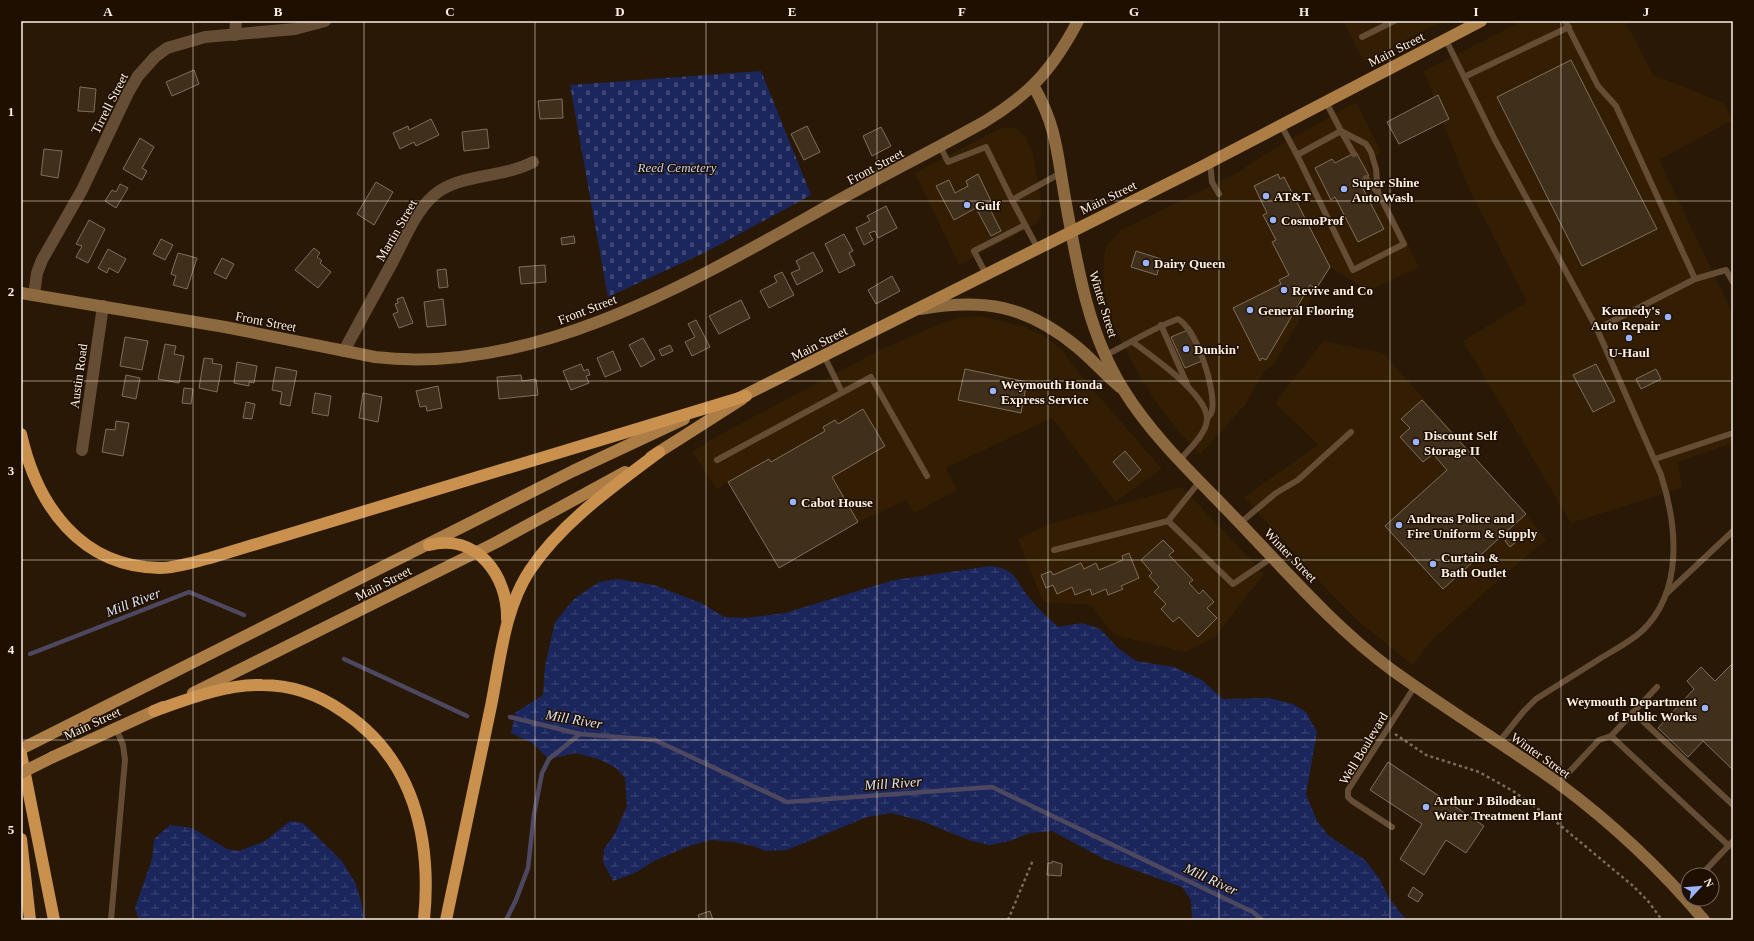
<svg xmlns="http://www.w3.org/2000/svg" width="1754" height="941" font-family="'Times New Roman',serif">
<defs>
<pattern id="wetland-marsh" width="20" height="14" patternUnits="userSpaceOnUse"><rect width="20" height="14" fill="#1b265c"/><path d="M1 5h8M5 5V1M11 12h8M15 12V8" fill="none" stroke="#3d4673"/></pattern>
<pattern id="cemetery-stones" width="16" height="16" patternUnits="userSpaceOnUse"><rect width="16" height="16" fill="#1b265c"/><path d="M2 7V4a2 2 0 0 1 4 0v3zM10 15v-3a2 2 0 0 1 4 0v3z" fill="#3d4673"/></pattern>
</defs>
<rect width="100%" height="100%" fill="#281805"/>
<g fill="#331e04">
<path d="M 1343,21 L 1443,21 L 1364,61 Z"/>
<path d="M 1522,21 L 1625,21 L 1653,75 L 1724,103 L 1733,120 L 1659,160 L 1733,314 L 1733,443 L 1678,462 L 1682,488 L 1571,523 L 1463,341 L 1527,302 L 1467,185 L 1424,71 Z"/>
<path d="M 1356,102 L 1381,151 L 1369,164 L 1419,267 L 1368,291 L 1330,267 L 1275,363 L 1265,370 L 1245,405 L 1200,454 L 1179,432 L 1156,402 L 1137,372 L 1110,318 L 1104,289 L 1104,255 L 1107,245 L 1121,230 L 1237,173 L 1265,154 Z"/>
<path d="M 1008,127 L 1017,129 L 1025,137 L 1032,151 L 1042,206 L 1041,218 L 1036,224 L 959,265 L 915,173 L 999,129 Z"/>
<path d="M 980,316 L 1022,326 L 1043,335 L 1062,350 L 1095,392 L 1162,469 L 1115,502 L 1052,418 L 946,468 L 957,490 L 914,513 L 906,500 L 858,522 L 779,568 L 728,482 L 717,489 L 692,452 L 719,435 L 878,351 L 935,326 L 959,317 Z"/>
<path d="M 1323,341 L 1383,353 L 1526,514 L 1546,540 L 1503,576 L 1432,640 L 1413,665 L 1359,622 L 1332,595 L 1244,497 L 1318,445 L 1275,403 Z"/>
<path d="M 1182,487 L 1264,574 L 1214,638 L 1185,652 L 1114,635 L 1091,605 L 1043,602 L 1018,539 L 1049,524 Z"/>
</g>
<g fill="url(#wetland-marsh)">
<path d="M 991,566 C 1018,569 1016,583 1031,600 C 1039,610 1049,618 1058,627 L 1082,623 L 1100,629 L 1118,648 L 1136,661 L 1174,667 L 1202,680 L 1223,699 L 1269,698 L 1293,704 L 1306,712 L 1317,732 L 1306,794 L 1317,821 L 1329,836 L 1365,860 L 1379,878 L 1389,898 L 1406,920 L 1192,920 L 1191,900 L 1182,887 L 1104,859 L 1052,831 L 1029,833 L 1010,841 L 990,845 L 971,841 L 922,821 L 891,813 L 867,817 L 787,850 L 765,851 L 753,846 L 733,842 L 711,840 L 689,846 L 654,861 L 635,873 L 613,881 L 603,862 L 604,849 L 614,835 L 627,806 L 625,778 L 616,768 L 601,760 L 576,753 L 549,759 L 532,743 L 511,733 L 515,713 L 543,695 L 545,666 L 555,622 L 574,599 L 599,582 L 618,579 L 654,585 L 701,603 L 724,617 L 745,618 L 785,613 L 894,580 Z"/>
<path d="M 290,821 L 303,823 L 342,861 L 356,884 L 362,905 L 364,920 L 139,920 L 135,908 L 152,859 L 154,839 L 170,825 L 192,828 L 227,849 L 239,851 L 265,841 Z"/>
</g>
<path fill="url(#cemetery-stones)" d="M 761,71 L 811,195 L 708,251 L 608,297 L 570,85 Z"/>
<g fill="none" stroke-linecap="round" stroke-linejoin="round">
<g stroke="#4d4860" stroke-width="4.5">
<path d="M 30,654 L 189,592 L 244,615"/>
<path d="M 344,659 L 467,716"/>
<path d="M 510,717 L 580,734 L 655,740 L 787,802 L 992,787 L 1253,912 L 1262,920"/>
<path d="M 506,920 L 516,900 L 528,868 L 534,814 L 542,773 L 549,759 L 580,734"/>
</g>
</g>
<g fill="#402f1b" stroke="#816e58">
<path d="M 1571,60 L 1657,229 L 1582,266 L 1497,97 Z"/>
<path d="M 194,70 L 199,84 L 172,96 L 166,82 Z"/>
<path d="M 80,87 L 96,89 L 94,112 L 78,111 Z"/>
<path d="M 1438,95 L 1449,119 L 1399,144 L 1387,122 Z"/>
<path d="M 562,99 L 563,118 L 540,119 L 538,101 Z"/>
<path d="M 431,119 L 439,135 L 416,146 L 414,142 L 400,149 L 393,133 L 408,126 L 409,130 Z"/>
<path d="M 807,126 L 820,152 L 804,160 L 791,134 Z"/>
<path d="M 881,127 L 891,146 L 872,156 L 863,136 Z"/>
<path d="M 487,129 L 489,148 L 464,151 L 462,132 Z"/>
<path d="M 140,138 L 154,147 L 142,168 L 147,171 L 142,180 L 123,169 Z"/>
<path d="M 44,149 L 62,151 L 58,178 L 41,175 Z"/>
<path d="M 1356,152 L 1369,176 L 1359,181 L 1384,229 L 1358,242 L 1335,197 L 1331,200 L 1315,168 L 1332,159 L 1335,163 Z"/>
<path d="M 978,174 L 991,201 L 987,203 L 1001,231 L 991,236 L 976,208 L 954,220 L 936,186 L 949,180 L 955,193 L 968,186 L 966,181 Z"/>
<path d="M 1278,174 L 1280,179 L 1284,177 L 1330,267 L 1316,289 L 1310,285 L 1266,360 L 1262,358 L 1260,361 L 1233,308 L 1281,284 L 1279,280 L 1289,275 L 1272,242 L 1276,240 L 1263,215 L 1267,213 L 1254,186 Z"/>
<path d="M 376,182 L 393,192 L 374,225 L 357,214 Z"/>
<path d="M 120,184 L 128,188 L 116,208 L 105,201 L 112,190 L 116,192 Z"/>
<path d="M 886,206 L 897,228 L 878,238 L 875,231 L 869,233 L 873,240 L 864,245 L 856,228 L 870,221 L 867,216 Z"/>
<path d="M 89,220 L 105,229 L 88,263 L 76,257 L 82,246 L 76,244 Z"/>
<path d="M 844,234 L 853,251 L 849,253 L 855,265 L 839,273 L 825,244 Z"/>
<path d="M 574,236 L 575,243 L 562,245 L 561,238 Z"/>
<path d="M 161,239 L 173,245 L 165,260 L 153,254 Z"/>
<path d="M 314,248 L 320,253 L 317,257 L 322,261 L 320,263 L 331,272 L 318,288 L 295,270 Z"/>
<path d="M 108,249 L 126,259 L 118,273 L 109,268 L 107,273 L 98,268 Z"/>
<path d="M 1136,251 L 1161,259 L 1157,275 L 1131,267 Z"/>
<path d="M 813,252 L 823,271 L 797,285 L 791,273 L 800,269 L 796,261 Z"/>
<path d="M 178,253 L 197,258 L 187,289 L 173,285 L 176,276 L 171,274 Z"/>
<path d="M 222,258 L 234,264 L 226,279 L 214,273 Z"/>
<path d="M 545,265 L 546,282 L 521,284 L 519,267 Z"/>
<path d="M 446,269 L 448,287 L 439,288 L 437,270 Z"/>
<path d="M 782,272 L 794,295 L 769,308 L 760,291 L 777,282 L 774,276 Z"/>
<path d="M 892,276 L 900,291 L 876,304 L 868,290 Z"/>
<path d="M 403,297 L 413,323 L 399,328 L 393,314 L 398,312 L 395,304 L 398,303 L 397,299 Z"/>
<path d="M 443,299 L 446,325 L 427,327 L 424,302 Z"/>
<path d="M 741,300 L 750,318 L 719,334 L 709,316 Z"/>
<path d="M 696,320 L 710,347 L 692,356 L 685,342 L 695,337 L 688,324 Z"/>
<path d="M 1188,330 L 1202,361 L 1185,368 L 1171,337 Z"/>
<path d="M 125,337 L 148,341 L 142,370 L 120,366 Z"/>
<path d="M 643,338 L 655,359 L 641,367 L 629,345 Z"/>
<path d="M 165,344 L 176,346 L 174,354 L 184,356 L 179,383 L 158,379 Z"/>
<path d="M 670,345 L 673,351 L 662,356 L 659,350 Z"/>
<path d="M 613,351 L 621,370 L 605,377 L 597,358 Z"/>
<path d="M 204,358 L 213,359 L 212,363 L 222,365 L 217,392 L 199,388 Z"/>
<path d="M 237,362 L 257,366 L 254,383 L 249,382 L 249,386 L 234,383 Z"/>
<path d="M 581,364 L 584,371 L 588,369 L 590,375 L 586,376 L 589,383 L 571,390 L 563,371 Z"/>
<path d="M 1596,364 L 1615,401 L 1593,412 L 1573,375 Z"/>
<path d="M 276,367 L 297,371 L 290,406 L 280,404 L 282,392 L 272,390 Z"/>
<path d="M 965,369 L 1027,382 L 1021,413 L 958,400 Z"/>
<path d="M 1656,369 L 1661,379 L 1641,389 L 1636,379 Z"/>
<path d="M 126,375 L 140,378 L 136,399 L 122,396 Z"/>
<path d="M 521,375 L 522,381 L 536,379 L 538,395 L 499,399 L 497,377 Z"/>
<path d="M 438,386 L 442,408 L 427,411 L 426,406 L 420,407 L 416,391 Z"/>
<path d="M 184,388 L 193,389 L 191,404 L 182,403 Z"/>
<path d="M 315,393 L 331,396 L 328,416 L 312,413 Z"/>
<path d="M 363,393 L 382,397 L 378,422 L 359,418 Z"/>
<path d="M 1422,400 L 1526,514 L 1443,589 L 1385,526 L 1447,470 L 1433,454 L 1423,462 L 1400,437 L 1410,428 L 1401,419 Z"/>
<path d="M 246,402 L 255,404 L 252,419 L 243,418 Z"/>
<path d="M 863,409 L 885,446 L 832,477 L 858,522 L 779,568 L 728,482 L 769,459 L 771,462 L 825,431 L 823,427 L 835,420 L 838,424 Z"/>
<path d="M 116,421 L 129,423 L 123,456 L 102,452 L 106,429 L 115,430 Z"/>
<path d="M 1125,451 L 1141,470 L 1129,481 L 1113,462 Z"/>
<path d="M 1512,535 L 1517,541 L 1510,547 L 1505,541 Z"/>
<path d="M 1163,540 L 1174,551 L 1169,555 L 1193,580 L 1189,583 L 1199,594 L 1203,590 L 1214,602 L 1207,608 L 1217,618 L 1198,637 L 1179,617 L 1173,622 L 1161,609 L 1166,604 L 1154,592 L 1159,587 L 1149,576 L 1152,573 L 1141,560 Z"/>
<path d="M 1129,553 L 1139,578 L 1121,586 L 1123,589 L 1108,595 L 1106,589 L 1092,595 L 1090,589 L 1075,595 L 1072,587 L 1057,594 L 1053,585 L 1046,588 L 1041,575 L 1051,571 L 1053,575 L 1081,563 L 1084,569 L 1096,563 L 1099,570 L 1123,560 L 1122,556 Z"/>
<path d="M 1733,663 L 1733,770 L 1703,741 L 1688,757 L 1658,728 L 1694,689 L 1687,681 L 1701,667 L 1715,681 Z"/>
<path d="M 1388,762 L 1484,826 L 1466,853 L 1446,840 L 1424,875 L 1400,859 L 1422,824 L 1370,790 Z"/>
<path d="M 1052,861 L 1062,864 L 1061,876 L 1047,875 L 1048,863 L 1052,863 Z"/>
<path d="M 1413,887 L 1423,894 L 1418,902 L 1408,896 Z"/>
<path d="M 710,911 L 713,920 L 700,920 L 698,915 Z"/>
</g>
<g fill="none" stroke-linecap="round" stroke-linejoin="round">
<g stroke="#796b5a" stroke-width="2.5" stroke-dasharray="3 3" stroke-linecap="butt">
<path d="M 1395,734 L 1426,755 L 1479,772 L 1513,791 L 1555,821 L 1632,885 L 1648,901 L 1662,920"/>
<path d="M 1008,920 L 1033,860"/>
</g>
<g stroke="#644d34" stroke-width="6">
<path d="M 1362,37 L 1394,21"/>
<path d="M 1446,40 L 1494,138 L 1597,329"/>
<path d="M 1464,77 L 1569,27"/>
<path d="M 1281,125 L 1297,155 L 1341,131 L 1326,102"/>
<path d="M 1341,131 L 1354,154"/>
<path d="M 940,146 L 948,162 L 986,147 L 1012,200 L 1037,247"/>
<path d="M 1297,155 L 1353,270 L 1404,244 L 1378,192 L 1376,169 L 1371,152 L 1366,144 L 1341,131"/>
<path d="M 1210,162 L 1212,182 L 1219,194"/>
<path d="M 1366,178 L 1370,185 L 1378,192"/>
<path d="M 1012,200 L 1061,173"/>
<path d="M 986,274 L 974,251 L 1025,225"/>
<path d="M 1695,279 L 1726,270 L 1733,282"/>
<path d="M 1161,325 L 1187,384"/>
<path d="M 1133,342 C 1151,356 1209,395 1207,420 C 1206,434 1189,449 1180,460"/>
<path d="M 1106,355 C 1130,343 1153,328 1178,319 C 1197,330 1216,389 1212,411 C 1211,414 1209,416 1207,419"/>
<path d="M 824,356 L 842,392"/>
<path d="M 1655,459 L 1733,433"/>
<path d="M 717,460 L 871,377 L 927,476"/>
<path d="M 1168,521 L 1200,481"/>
<path d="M 1240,523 L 1276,493 L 1298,480 L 1351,432"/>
<path d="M 1054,550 L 1168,521 L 1233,584 L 1273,557"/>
<path d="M 1666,594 L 1733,531"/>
<path d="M 1633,712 L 1733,805"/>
<path d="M 1611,736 L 1657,687"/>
<path d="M 1499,742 L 1524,711 L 1536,699 C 1558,685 1579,672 1601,658 C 1614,650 1630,642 1642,631 C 1684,591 1677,525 1661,475 L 1597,329 L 1695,279 L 1616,106 L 1598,86 L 1565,21"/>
<path d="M 1558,784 L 1599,740 L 1611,736 L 1729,846"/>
<path d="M 1392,827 L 1352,801 L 1348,797 L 1348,790 L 1415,686"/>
<path d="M 1701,875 L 1733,841"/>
<path d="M 1682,895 L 1688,889"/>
<path d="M 111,920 L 125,760 L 123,745 L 116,728"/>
</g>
<g stroke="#644d34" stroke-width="12">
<path d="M 235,35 L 236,21"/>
<path d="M 34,295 L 37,273 L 42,260 L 82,190 L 128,93 L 138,76 L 155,57 L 167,48 L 205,37 L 295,29 L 325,21"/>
<path d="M 344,351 C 360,321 376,292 392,263 C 405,239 417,205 441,190 C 467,174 505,177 533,162"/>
<path d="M 82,450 L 103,306"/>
</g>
<g stroke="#8c693f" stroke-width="12">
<path d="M 1034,87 C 1057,127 1057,154 1065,198 C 1077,264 1087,331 1123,389 C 1153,438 1197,478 1236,519 C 1286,571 1334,627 1392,670 C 1446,709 1504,744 1558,783 C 1612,823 1661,869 1704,920"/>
<path d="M 21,293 L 225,327 L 375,357 C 533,376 692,282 826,207 C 878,178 932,151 984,122 C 1031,93 1052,70 1078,21"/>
<path d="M 920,309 C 984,298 1026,305 1077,347 C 1092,359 1104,374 1120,387"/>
</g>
<g stroke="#ac7e46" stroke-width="12">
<path d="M 737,399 L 1199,168 L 1481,21"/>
<path d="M 651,457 L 742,399"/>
<path d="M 193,693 L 495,543 L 625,472"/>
<path d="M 21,749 L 573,471 L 684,419"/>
<path d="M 53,757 L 163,707"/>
</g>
<g stroke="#c9914d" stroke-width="12">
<path d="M 21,434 C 37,505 80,567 160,568 C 176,568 194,562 210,558 L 746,396"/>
<path d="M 429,545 C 476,533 508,575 507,619"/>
<path d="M 154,711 C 188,699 226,684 262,685 C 291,685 319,695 342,711 C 414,758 432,839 424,920"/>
<path d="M 21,754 L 54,920"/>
<path d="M 21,839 L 30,920"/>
<path d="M 446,920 C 461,849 476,778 491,706 C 500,662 504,609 530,570 C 562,522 614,486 659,452"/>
</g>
<path stroke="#ac7e46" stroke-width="12" d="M 21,773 L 53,757"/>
</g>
<path fill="none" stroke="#fcf0e4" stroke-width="1" stroke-opacity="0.55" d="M 193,21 L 193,920M 364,21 L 364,920M 535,21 L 535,920M 706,21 L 706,920M 877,21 L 877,920M 1048,21 L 1048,920M 1219,21 L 1219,920M 1390,21 L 1390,920M 1561,21 L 1561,920M 21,201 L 1733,201M 21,381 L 1733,381M 21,560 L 1733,560M 21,740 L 1733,740"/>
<g fill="#9cb4fd" stroke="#1e0f00" stroke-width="1.5">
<circle cx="1344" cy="189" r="4"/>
<circle cx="1266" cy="196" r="4"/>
<circle cx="967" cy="205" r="4"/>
<circle cx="1273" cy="220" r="4"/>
<circle cx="1146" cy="263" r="4"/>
<circle cx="1284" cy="290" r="4"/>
<circle cx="1250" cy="310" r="4"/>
<circle cx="1668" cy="317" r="4"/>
<circle cx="1629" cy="338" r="4"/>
<circle cx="1186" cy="349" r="4"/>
<circle cx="993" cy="391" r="4"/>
<circle cx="1416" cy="442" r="4"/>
<circle cx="793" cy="502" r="4"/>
<circle cx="1399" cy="525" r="4"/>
<circle cx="1433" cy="564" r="4"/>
<circle cx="1705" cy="708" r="4"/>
<circle cx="1426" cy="807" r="4"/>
</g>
<g text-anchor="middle" stroke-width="3" stroke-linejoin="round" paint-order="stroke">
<g font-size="13" fill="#fcf0e4" stroke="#1e0f00">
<text transform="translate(1396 49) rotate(-27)" y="5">Main Street</text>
<text transform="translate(109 103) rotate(-63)" y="5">Tirrell Street</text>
<text transform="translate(875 166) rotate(-28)" y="5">Front Street</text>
<text transform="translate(1108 197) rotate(-26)" y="5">Main Street</text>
<text transform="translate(396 230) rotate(-60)" y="5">Martin Street</text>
<text transform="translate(1104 304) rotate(73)" y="5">Winter Street</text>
<text transform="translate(587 309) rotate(-21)" y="5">Front Street</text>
<text transform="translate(266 321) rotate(11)" y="5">Front Street</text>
<text transform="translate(819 343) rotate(-27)" y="5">Main Street</text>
<text transform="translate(78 376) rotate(-82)" y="5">Austin Road</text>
<text transform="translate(1291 555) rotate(46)" y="5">Winter Street</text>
<text transform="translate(383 583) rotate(-27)" y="5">Main Street</text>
<text transform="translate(92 723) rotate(-25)" y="5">Main Street</text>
<text transform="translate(1363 748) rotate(-59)" y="5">Well Boulevard</text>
<text transform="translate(1541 755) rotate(35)" y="5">Winter Street</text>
</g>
<g font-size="13" font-style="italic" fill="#c6d4fa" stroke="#1e0f00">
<text x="677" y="172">Reed Cemetery</text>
</g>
<g font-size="13" font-weight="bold" fill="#fcf0e4" stroke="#1e0f00" text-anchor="start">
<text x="1352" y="187">Super Shine<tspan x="1352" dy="15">Auto Wash</tspan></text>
<text x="1274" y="201">AT&amp;T</text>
<text x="975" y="210">Gulf</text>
<text x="1281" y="225">CosmoProf</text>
<text x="1154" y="268">Dairy Queen</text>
<text x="1292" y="295">Revive and Co</text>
<text x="1258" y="315">General Flooring</text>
<text x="1660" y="315" text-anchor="end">Kennedy's<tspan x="1660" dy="15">Auto Repair</tspan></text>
<text x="1194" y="354">Dunkin'</text>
<text x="1629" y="357" text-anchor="middle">U-Haul</text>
<text x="1001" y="389">Weymouth Honda<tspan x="1001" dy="15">Express Service</tspan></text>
<text x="1424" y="440">Discount Self<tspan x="1424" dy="15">Storage II</tspan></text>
<text x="801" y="507">Cabot House</text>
<text x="1407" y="523">Andreas Police and<tspan x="1407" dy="15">Fire Uniform &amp; Supply</tspan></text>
<text x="1441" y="562">Curtain &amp;<tspan x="1441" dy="15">Bath Outlet</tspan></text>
<text x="1697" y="706" text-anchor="end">Weymouth Department<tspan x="1697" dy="15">of Public Works</tspan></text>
<text x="1434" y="805">Arthur J Bilodeau<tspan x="1434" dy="15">Water Treatment Plant</tspan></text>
</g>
<g font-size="14" font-style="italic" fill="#dde4f7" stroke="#1e0f00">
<text transform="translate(133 602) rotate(-21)" y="5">Mill River</text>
<text transform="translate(574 719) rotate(10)" y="5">Mill River</text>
<text transform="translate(893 783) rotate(-4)" y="5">Mill River</text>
<text transform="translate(1211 879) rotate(25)" y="5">Mill River</text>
</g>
</g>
<rect width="1754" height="941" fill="none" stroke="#1e0f00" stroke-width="44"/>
<g transform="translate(1700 887) rotate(64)"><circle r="19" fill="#1e0f00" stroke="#77695b"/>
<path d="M0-3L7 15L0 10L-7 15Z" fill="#9cb4fd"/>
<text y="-6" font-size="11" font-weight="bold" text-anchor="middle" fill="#fcf0e4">N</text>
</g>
<rect x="22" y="22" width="1710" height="897" fill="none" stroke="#fcf0e4" stroke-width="1.5"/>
<g font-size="13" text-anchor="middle" font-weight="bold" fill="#fcf0e4">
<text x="108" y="16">A</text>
<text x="278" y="16">B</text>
<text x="450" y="16">C</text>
<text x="620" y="16">D</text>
<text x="792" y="16">E</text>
<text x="962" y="16">F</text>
<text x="1134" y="16">G</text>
<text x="1304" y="16">H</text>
<text x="1476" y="16">I</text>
<text x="1646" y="16">J</text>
<text x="11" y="116">1</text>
<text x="11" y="296">2</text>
<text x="11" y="475">3</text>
<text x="11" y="654">4</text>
<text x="11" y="834">5</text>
</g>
</svg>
